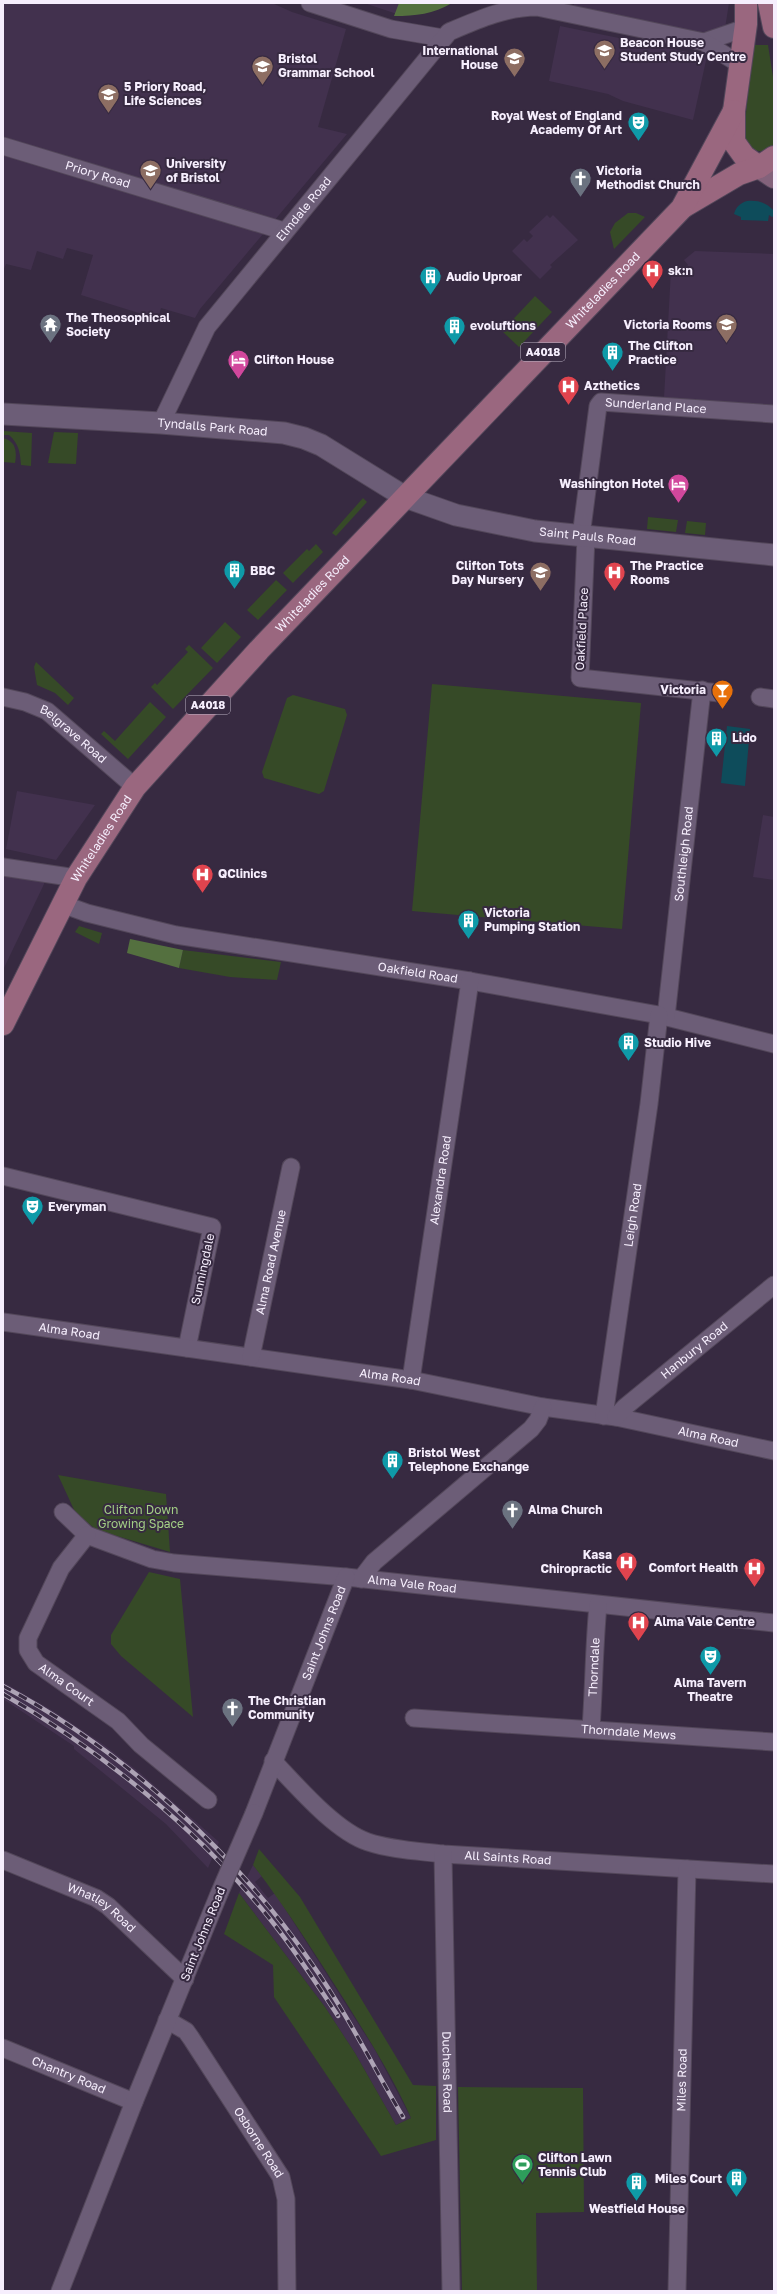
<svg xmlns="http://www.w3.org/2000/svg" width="777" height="2294" font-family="'Golos Text',sans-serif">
<rect width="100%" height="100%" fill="#372a41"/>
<g fill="#42314e">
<path d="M 3,3 L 272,3 L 292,12 L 346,29 L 318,127 L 347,134 L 200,309 L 195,318 L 161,308 L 158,319 L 81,295 L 93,255 L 67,248 L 63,259 L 37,251 L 31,270 L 6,264 L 3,271 Z"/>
<path d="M 364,3 L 439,3 L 400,15 Z"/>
<path d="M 574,3 L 729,3 L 723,41 L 573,8 Z"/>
<path d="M 560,26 L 707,56 L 693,120 L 623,101 L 608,94 L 549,81 Z"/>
<path d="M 547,215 L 550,218 L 553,215 L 578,240 L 550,265 L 552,267 L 540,279 L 512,251 L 524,239 L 527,242 L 533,236 L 529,232 Z"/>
<path d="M 695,251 L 774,254 L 774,407 L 664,398 L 671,270 L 683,271 L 688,265 L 684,260 Z"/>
<path d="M 17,791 L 95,805 L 56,860 L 6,849 Z"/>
<path d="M 763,815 L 774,817 L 774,880 L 753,877 Z"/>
<path d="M 3,875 L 45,882 L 3,970 Z"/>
<path d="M 3,1682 L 55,1712 L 104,1745 L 139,1772 L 219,1842 L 208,1868 L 166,1824 L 74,1749 L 74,1746 L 3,1699 Z"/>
<path d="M 253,1865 L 262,1876 L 255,1882 L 268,1898 L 275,1893 L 375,2050 L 411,2118 L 396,2125 L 355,2053 L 325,2007 L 239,1893 Z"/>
</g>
<g fill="#364a27">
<path d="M 753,45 L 768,45 L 774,83 L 774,145 C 761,159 747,148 744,133 Z"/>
<path d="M 628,213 L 636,213 L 645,217 L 614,249 L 610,232 L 615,223 Z"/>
<path d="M 535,296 L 552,312 L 519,347 L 502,331 Z"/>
<path d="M 3,431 L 32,433 L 31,466 L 21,465 C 20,452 19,444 9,435 L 3,435 Z"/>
<path d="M 54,432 L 78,433 L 76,464 L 48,463 Z"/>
<path d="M 3,438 C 16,441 17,452 15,463 L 3,462 Z"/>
<path d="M 363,498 L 367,502 L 336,536 L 332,533 Z"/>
<path d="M 648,517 L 678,520 L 676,532 L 647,529 Z"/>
<path d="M 687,521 L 706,523 L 705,535 L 685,533 Z"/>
<path d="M 316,544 L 323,552 L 293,583 L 283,573 L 307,549 L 309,551 Z"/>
<path d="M 276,580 L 287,590 L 258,620 L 247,610 Z"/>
<path d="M 225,622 L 241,637 L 217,663 L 201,648 Z"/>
<path d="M 189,645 L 213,668 L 173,709 L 151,687 L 155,683 L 157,685 L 188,652 L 185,649 Z"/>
<path d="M 36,662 L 74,698 L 68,705 L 55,693 L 37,685 L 34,667 Z"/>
<path d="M 432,684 L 641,703 L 622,929 L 412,911 Z"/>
<path d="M 293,695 L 345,709 L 347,715 L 324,791 L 319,794 L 264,778 L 262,772 L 287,698 Z"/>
<path d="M 150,702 L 166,717 L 128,759 L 101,734 L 104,731 L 115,741 Z"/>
<path d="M 79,926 L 102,933 L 99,944 L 75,932 Z"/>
<path d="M 183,950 L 281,962 L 277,980 L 230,977 L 179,968 Z"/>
<path d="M 58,1475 L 166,1494 L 170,1552 L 97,1530 L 76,1514 Z"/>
<path d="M 149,1572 L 180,1579 L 193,1717 L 121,1656 L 111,1644 L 111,1635 Z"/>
<path d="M 259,1849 L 300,1897 L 413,2085 L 436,2086 L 436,2140 L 381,2156 L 274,1997 L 273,1965 L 224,1934 L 239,1893 L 325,2007 L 355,2053 L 396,2125 L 411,2118 C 394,2079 370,2041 347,2004 C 317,1957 287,1909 253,1865 Z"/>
<path d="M 458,2087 L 583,2088 L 584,2212 L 536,2213 L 537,2291 L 462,2291 Z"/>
</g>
<g fill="#54703f">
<path d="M 399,3 L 452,3 C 433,14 416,16 394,16 Z"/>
<path d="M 130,939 L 183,950 L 179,968 L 127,953 Z"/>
</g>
<g fill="#0e4c5b">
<path d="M 747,201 C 759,200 767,203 774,211 L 774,216 L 772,217 L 769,215 L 768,221 L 741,220 L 741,217 L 734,214 C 736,207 740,203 747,201 Z"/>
<path d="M 727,726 L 750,729 L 745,786 L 721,783 Z"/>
</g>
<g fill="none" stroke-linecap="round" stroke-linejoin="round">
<defs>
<g id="minor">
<path d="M 310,3 L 391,29 L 443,38"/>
<path d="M 704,42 L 745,28"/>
<path id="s1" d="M 3,146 L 284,231"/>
<path id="s2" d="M 161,423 L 207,327 L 449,32 C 477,20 506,7 537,7 L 704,42 L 741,65"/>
<path id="s3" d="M 581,536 L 598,406 L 601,402 L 774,414"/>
<path d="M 586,537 L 580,678 L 719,693"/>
<path id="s4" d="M 3,697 L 25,702 L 47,711 L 135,787"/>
<path d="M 760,697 L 774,699"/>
<path d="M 3,867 L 76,878"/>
<path id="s5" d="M 62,904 L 87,913 L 176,935 L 470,981 L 659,1015 L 774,1044"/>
<path id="s6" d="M 666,1017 L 702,690"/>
<path d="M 3,1176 L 212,1227 L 187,1348"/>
<path id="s7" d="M 3,1322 L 411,1380 L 543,1407 L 616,1417 L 774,1451"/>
<path id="s8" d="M 251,1357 L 291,1167"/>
<path id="s9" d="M 411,1380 L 470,981"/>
<path id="s10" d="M 604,1416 L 649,1104 L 659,1015"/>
<path id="s11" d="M 616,1417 L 625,1407 L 774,1285"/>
<path id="s12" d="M 63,1512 L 87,1535 L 152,1559 L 174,1563 L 346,1577 L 774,1623"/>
<path id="s13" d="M 87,1535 L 61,1568 L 28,1638 L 28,1650 L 36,1663 L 118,1721 L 141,1745 L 208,1800"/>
<path d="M 361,1579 L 374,1562 L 531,1429 L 538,1420 L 543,1407"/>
<path id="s14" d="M 414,1718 L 774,1742"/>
<path id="s15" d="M 591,1728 C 594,1687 594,1647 598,1605"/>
<path id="s16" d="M 273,1761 C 297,1786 335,1831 368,1842 C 392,1850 418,1851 443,1854 L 774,1874"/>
<path id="s17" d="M 254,1813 L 346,1577"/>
<path id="s18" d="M 443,1854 L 451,2291"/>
<path id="s19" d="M 3,1860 L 96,1898 L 108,1906 L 185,1979"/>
<path id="s20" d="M 167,2020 L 186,2031 L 191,2038 L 281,2177 L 286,2199 L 287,2291"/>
<path id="s21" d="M 3,2048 L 134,2102"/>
<path d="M 60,2291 L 134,2102 L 219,1894"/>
<path id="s22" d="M 677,2291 L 687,1869"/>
</g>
<g id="tertiary">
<path id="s23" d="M 3,414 L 161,423 L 284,433 L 304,438 L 321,445 L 405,497 L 456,515 L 535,531 L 774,555"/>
</g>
<path id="secondary" d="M 759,167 L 774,177"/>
<g id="primary">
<path d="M 746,3 L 746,24 L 734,111 L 734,142 L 744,156 L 759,167"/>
<path d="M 769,3 L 774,27"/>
<path d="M 683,207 L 739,174 L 759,167 L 774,157"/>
<path id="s24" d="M 3,1024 L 76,878 L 135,787 L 259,650 L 682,208 L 734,111"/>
</g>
</defs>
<use href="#minor" stroke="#53475a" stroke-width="19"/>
<use href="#tertiary" stroke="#53475a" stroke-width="23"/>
<use href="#secondary" stroke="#53475a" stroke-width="24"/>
<use href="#primary" stroke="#53475a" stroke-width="24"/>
<use href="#minor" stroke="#6c5d77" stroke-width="17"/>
<use href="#tertiary" stroke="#6c5d77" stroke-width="21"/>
<use href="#secondary" stroke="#83627b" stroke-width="22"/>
<use href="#primary" stroke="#9a677f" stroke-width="22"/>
<defs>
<g id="rail">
<path d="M 3,1686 C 122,1749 236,1853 312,1964 C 346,2012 373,2066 403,2117"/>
<path d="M 3,1694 C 103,1752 198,1829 270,1919 C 295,1950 316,1983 338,2016"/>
</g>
</defs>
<use href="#rail" stroke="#ada3b5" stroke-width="4.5"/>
<use href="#rail" stroke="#372a41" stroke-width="3" stroke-dasharray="9" stroke-linecap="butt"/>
<defs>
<path id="minor-bridge" d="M 219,1894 L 254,1813"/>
</defs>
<use href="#minor-bridge" stroke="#53475a" stroke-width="19" stroke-linecap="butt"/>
<use href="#minor-bridge" stroke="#6c5d77" stroke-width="17"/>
</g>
<defs>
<symbol id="university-pin" viewBox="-11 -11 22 30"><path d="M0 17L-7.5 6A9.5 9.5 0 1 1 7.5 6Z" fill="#8d6e63" stroke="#372a41"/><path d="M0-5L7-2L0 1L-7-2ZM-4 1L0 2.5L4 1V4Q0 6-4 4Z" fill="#fff"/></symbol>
<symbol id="school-pin" viewBox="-11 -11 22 30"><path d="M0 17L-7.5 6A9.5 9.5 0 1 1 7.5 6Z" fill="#8d6e63" stroke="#372a41"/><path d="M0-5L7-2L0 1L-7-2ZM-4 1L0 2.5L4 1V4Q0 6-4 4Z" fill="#fff"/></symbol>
<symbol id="theatre-pin" viewBox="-11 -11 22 30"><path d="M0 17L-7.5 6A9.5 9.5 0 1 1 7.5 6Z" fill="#0f9aa8" stroke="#372a41"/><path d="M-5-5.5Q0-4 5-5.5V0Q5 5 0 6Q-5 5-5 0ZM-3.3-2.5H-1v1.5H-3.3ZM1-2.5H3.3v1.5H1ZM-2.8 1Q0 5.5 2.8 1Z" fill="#fff"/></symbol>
<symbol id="church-pin" viewBox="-11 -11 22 30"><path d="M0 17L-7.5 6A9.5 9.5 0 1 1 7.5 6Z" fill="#6b7280" stroke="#372a41"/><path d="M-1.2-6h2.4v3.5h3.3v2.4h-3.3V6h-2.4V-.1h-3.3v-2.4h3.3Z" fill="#fff"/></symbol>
<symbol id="hospital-pin" viewBox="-11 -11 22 30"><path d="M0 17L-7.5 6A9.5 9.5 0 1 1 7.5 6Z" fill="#e0444e" stroke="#372a41"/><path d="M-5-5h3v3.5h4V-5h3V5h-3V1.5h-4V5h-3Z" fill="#fff"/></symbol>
<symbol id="building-pin" viewBox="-11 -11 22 30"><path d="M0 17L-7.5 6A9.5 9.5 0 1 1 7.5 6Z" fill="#0f9aa8" stroke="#372a41"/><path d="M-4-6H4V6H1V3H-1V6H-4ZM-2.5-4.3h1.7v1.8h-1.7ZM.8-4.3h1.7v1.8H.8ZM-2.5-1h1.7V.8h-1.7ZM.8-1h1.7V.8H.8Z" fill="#fff"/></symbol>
<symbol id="temple-pin" viewBox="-11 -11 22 30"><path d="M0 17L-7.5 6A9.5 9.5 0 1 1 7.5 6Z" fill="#6b7280" stroke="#372a41"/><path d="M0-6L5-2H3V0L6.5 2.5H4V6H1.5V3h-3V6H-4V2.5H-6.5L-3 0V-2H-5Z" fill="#fff"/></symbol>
<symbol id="hotel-pin" viewBox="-11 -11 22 30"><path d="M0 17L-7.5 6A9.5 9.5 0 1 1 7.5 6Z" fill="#d1479c" stroke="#372a41"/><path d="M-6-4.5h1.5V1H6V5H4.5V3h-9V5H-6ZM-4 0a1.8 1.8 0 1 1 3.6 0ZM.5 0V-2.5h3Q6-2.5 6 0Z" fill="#fff"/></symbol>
<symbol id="bar-pin" viewBox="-11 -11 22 30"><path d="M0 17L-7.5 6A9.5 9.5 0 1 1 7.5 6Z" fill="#e8710a" stroke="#372a41"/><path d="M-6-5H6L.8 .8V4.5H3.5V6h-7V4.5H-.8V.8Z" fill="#fff"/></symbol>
<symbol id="stadium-pin" viewBox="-11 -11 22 30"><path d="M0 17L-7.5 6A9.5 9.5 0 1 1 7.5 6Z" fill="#2e9e5b" stroke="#372a41"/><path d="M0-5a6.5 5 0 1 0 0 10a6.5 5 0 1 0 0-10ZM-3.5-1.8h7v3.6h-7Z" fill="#fff"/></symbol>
</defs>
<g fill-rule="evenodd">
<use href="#university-pin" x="592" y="38" width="25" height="34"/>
<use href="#university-pin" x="502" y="46" width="25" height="34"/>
<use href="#school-pin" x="250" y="54" width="25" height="34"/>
<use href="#university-pin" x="96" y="82" width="25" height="34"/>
<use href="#theatre-pin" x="626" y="110" width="25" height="34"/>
<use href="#university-pin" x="138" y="158" width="25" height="34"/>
<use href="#church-pin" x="568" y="166" width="25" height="34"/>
<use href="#hospital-pin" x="640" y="258" width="25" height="34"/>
<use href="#building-pin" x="418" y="264" width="25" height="34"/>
<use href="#temple-pin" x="38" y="312" width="25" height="34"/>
<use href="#university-pin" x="714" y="312" width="25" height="34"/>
<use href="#building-pin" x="442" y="314" width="25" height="34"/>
<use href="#building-pin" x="600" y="340" width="25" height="34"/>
<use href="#hotel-pin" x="226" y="348" width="25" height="34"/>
<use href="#hospital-pin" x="556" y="374" width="25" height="34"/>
<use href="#hotel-pin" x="666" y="472" width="25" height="34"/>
<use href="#building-pin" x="222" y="558" width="25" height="34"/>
<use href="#school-pin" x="528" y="560" width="25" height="34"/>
<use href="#hospital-pin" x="602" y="560" width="25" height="34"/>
<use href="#bar-pin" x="710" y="678" width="25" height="34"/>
<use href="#building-pin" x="704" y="726" width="25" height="34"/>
<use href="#hospital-pin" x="190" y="862" width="25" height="34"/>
<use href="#building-pin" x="456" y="908" width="25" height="34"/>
<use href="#building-pin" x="616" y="1030" width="25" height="34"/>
<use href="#theatre-pin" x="20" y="1194" width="25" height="34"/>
<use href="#building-pin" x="380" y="1448" width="25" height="34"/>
<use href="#church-pin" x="500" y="1498" width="25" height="34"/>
<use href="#hospital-pin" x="614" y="1550" width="25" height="34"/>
<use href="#hospital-pin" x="742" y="1556" width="25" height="34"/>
<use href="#hospital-pin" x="626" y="1610" width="25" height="34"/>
<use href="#theatre-pin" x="698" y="1644" width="25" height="34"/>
<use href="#church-pin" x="220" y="1696" width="25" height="34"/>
<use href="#stadium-pin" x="510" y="2152" width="25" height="34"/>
<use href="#building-pin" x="724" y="2166" width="25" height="34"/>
<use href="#building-pin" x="624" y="2170" width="25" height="34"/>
</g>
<g text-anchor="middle" stroke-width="4" stroke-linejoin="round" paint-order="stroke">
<g fill="#372a41" stroke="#bdb3c5" stroke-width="1">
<rect x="521" y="343" width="44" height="18" rx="3"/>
<rect x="186" y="696" width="44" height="18" rx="3"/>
</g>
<g font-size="11" font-weight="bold" fill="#f6eefd">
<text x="543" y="356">A4018</text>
<text x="208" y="709">A4018</text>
</g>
<g font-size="12" font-weight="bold" fill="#f6eefd" stroke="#372a41" text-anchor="start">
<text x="620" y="47">Beacon House<tspan x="620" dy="14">Student Study Centre</tspan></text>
<text x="498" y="55" text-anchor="end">International<tspan x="498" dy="14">House</tspan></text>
<text x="278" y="63">Bristol<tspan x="278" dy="14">Grammar School</tspan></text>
<text x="124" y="91">5 Priory Road,<tspan x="124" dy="14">Life Sciences</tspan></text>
<text x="622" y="120" text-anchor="end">Royal West of England<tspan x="622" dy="14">Academy Of Art</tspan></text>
<text x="166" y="168">University<tspan x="166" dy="14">of Bristol</tspan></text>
<text x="596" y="175">Victoria<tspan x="596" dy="14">Methodist Church</tspan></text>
<text x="668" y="275">sk:n</text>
<text x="446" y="281">Audio Uproar</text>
<text x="66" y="322">The Theosophical<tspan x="66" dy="14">Society</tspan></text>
<text x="712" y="329" text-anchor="end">Victoria Rooms</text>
<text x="470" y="330">evoluftions</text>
<text x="628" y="350">The Clifton<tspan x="628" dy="14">Practice</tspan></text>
<text x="254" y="364">Clifton House</text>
<text x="584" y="390">Azthetics</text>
<text x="664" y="488" text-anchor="end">Washington Hotel</text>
<text x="524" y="570" text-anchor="end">Clifton Tots<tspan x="524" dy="14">Day Nursery</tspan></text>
<text x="630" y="570">The Practice<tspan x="630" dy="14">Rooms</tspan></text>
<text x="250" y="575">BBC</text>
<text x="706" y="694" text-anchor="end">Victoria</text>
<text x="732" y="742">Lido</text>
<text x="218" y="878">QClinics</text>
<text x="484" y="917">Victoria<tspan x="484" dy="14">Pumping Station</tspan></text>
<text x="644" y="1047">Studio Hive</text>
<text x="48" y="1211">Everyman</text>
<text x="408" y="1457">Bristol West<tspan x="408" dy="14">Telephone Exchange</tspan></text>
<text x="528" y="1514">Alma Church</text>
<text x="612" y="1559" text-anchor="end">Kasa<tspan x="612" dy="14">Chiropractic</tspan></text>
<text x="738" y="1572" text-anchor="end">Comfort Health</text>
<text x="654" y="1626">Alma Vale Centre</text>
<text x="710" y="1687" text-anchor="middle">Alma Tavern<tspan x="710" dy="14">Theatre</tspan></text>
<text x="248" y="1705">The Christian<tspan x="248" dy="14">Community</tspan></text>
<text x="538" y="2162">Clifton Lawn<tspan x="538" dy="14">Tennis Club</tspan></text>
<text x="722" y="2183" text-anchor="end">Miles Court</text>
<text x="637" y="2213" text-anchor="middle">Westfield House</text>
</g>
<g font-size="12" fill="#f6eefd" stroke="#372a41">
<text dy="4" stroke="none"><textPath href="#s1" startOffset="99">Priory Road</textPath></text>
<text dy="4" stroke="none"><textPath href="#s2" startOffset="259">Elmdale Road</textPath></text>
<text dy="4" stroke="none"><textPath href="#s24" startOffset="954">Whiteladies Road</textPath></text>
<text dy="4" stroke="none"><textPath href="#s3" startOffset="191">Sunderland Place</textPath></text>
<text dy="4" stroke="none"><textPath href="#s23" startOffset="210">Tyndalls Park Road</textPath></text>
<text dy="4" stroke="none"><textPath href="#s23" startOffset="607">Saint Pauls Road</textPath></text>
<text dy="4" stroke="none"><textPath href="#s24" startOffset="534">Whiteladies Road</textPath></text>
<text transform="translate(582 629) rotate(-87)" y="4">Oakfield Place</text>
<text dy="4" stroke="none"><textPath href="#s4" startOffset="81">Belgrave Road</textPath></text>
<text dy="4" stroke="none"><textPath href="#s24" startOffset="210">Whiteladies Road</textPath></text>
<text dy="4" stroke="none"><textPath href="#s6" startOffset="164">Southleigh Road</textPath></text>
<text dy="4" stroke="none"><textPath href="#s5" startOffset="363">Oakfield Road</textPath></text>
<text dy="4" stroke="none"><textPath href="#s9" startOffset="202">Alexandra Road</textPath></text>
<text dy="4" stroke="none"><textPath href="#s10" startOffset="203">Leigh Road</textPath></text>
<text dy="4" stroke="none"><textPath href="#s8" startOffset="97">Alma Road Avenue</textPath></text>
<text transform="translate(203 1269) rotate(-78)" y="4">Sunningdale</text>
<text dy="4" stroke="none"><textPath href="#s7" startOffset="67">Alma Road</textPath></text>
<text dy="4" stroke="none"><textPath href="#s11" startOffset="103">Hanbury Road</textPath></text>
<text dy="4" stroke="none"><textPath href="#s7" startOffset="391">Alma Road</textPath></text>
<text dy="4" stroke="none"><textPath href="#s7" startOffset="715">Alma Road</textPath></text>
<text dy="4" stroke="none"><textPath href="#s12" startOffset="364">Alma Vale Road</textPath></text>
<text dy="4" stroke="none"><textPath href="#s17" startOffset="193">Saint Johns Road</textPath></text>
<text dy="4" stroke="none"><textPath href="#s15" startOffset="61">Thorndale</textPath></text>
<text dy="4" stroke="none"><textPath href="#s13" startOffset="184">Alma Court</textPath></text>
<text dy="4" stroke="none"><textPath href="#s14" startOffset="215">Thorndale Mews</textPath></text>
<text dy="4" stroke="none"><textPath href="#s16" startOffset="267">All Saints Road</textPath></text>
<text dy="4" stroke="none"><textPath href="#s19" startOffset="110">Whatley Road</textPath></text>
<text transform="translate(203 1934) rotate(-68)" y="4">Saint Johns Road</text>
<text dy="4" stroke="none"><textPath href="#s18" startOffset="218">Duchess Road</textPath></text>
<text dy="4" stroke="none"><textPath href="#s21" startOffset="71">Chantry Road</textPath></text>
<text dy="4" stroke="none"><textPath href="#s22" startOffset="211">Miles Road</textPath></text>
<text dy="4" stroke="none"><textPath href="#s20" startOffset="155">Osborne Road</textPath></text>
</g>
<g font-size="12" fill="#a3cf85" stroke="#372a41">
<text x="141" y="1514">Clifton Down<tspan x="141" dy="14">Growing Space</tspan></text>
</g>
</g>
<rect width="777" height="2294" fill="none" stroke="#f6eefd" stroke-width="8"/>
</svg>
